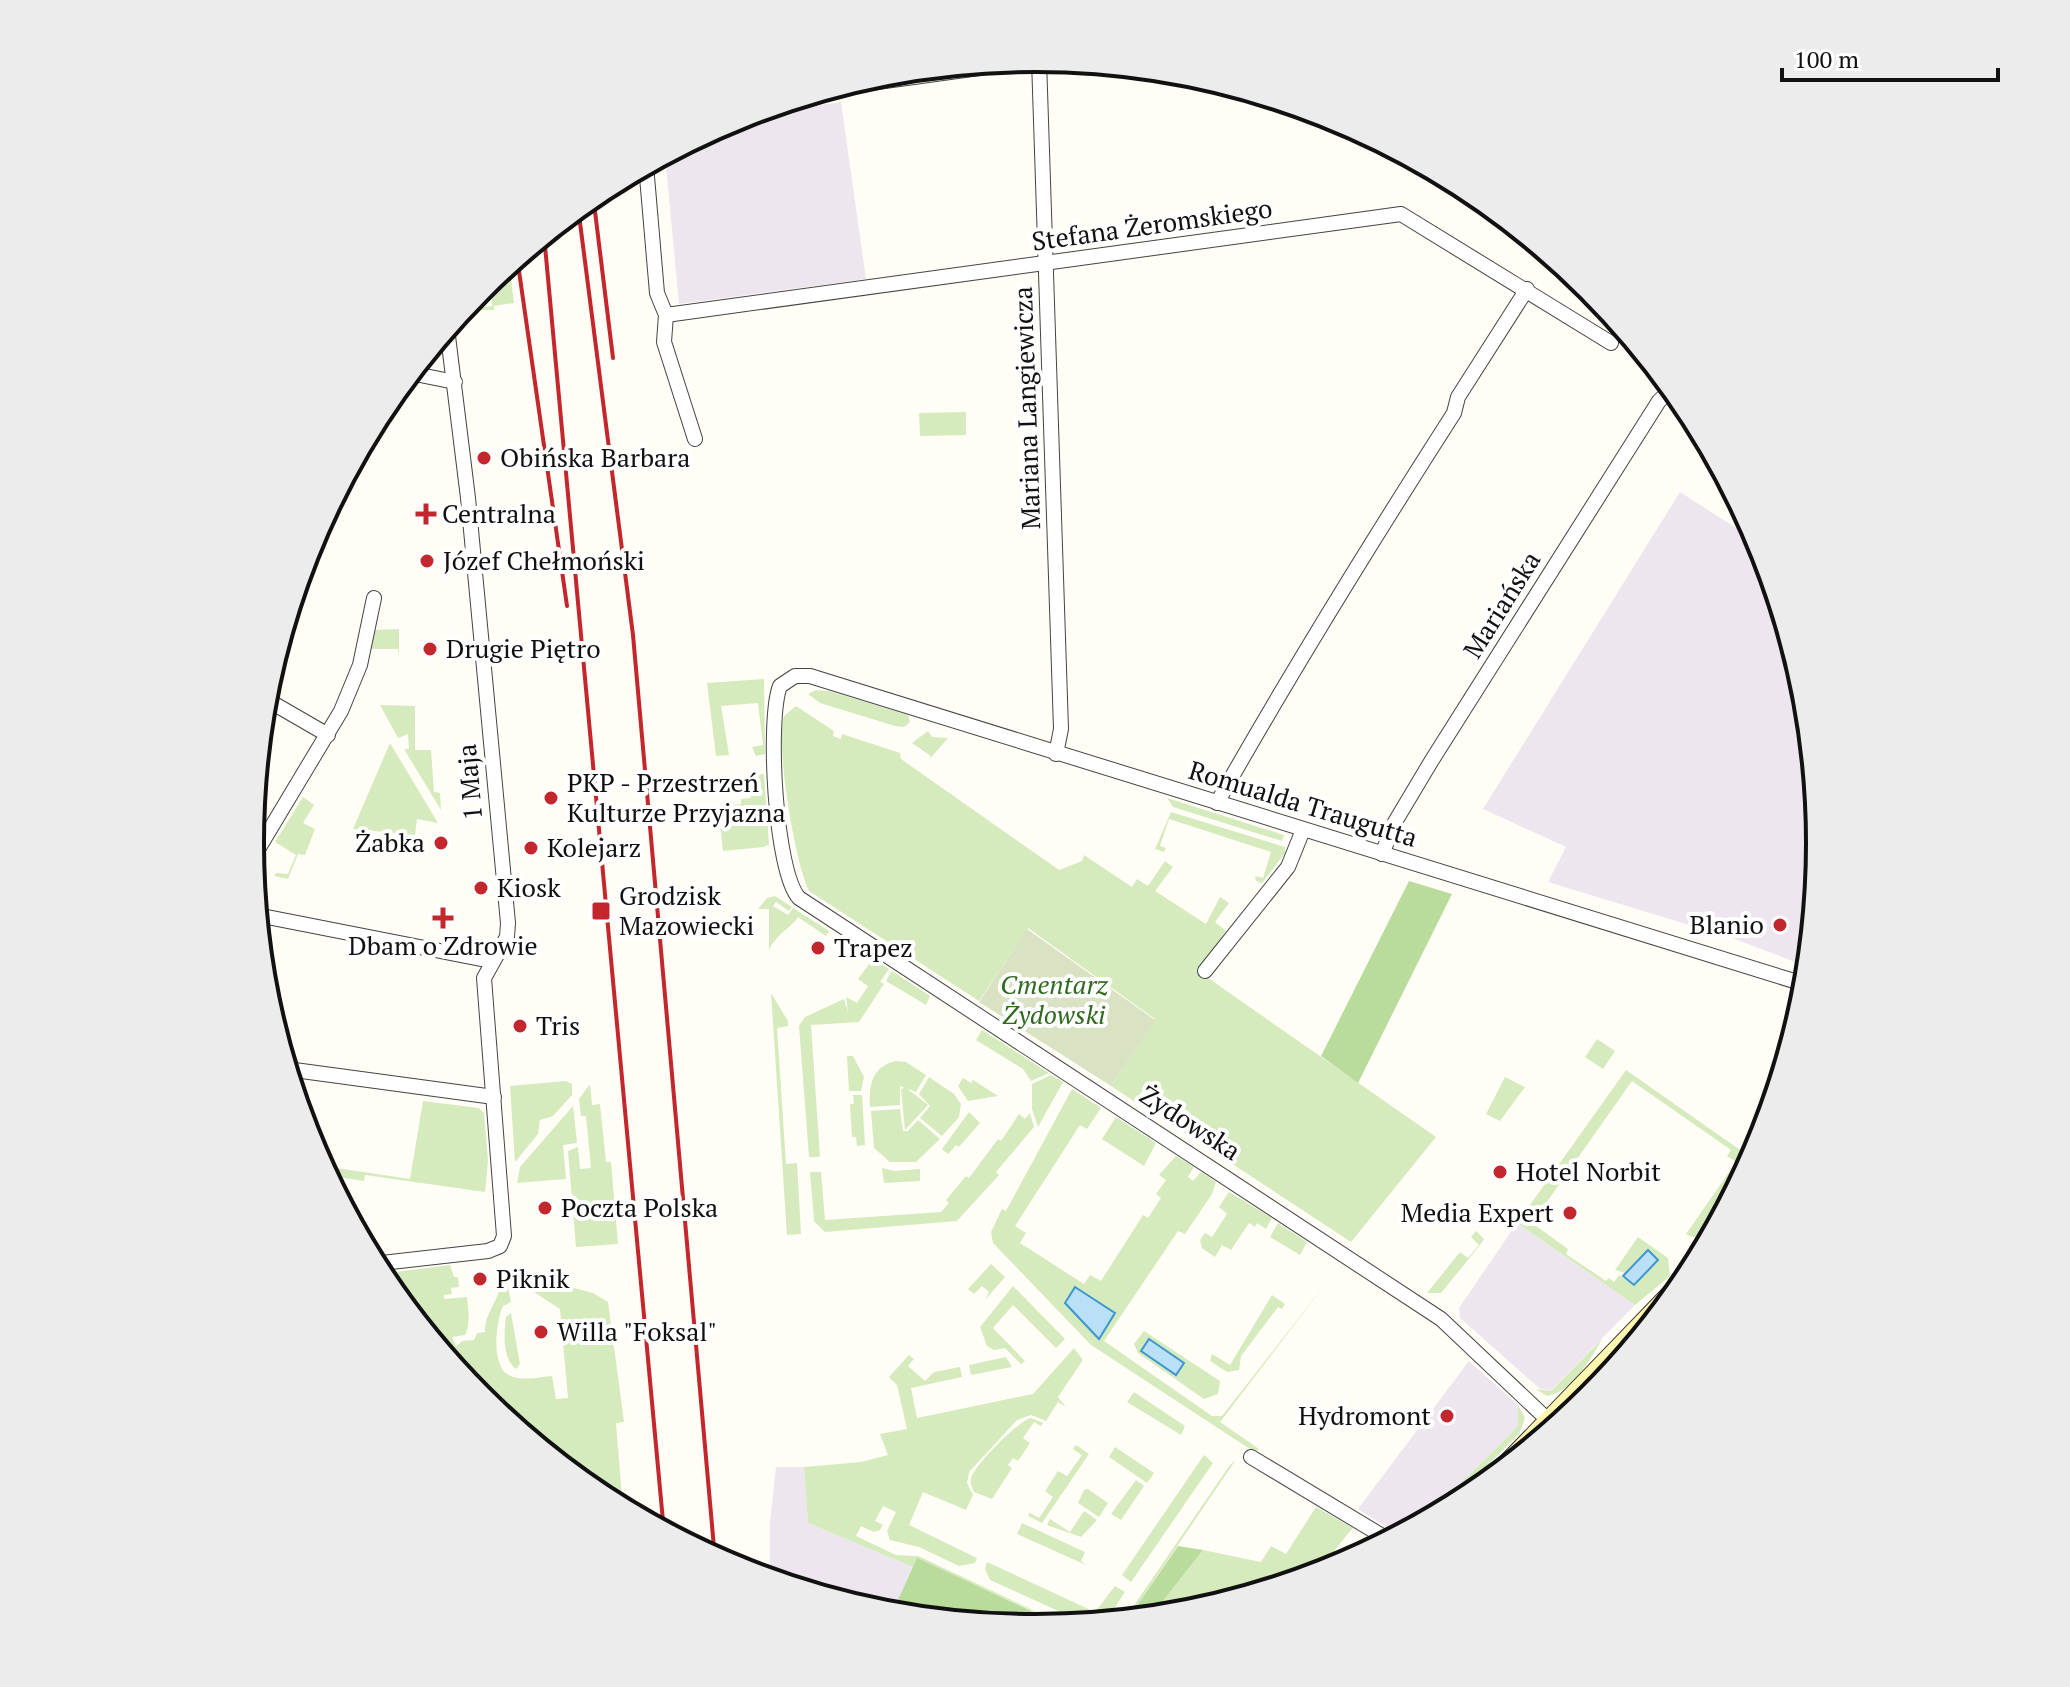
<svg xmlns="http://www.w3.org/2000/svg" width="2070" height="1687" font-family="'PT Serif',serif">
<rect width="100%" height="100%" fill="#fffdf5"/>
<g fill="#eee6ef">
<path d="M 841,102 L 866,279 L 679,304 L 665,155 L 737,117 Z"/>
<path d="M 1680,492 L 1761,544 L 1805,691 L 1820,844 L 1808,967 L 1735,939 L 1548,882 L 1566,847 L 1483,809 Z"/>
<path d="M 1517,1223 L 1635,1305 L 1550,1391 L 1539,1388 L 1460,1318 L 1459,1308 Z"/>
<path d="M 1469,1361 L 1518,1405 L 1518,1426 L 1433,1511 L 1428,1508 L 1413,1528 L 1399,1535 L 1358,1509 Z"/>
<path d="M 776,1467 L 804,1467 L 808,1523 L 913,1567 L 891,1615 L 770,1580 L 770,1523 Z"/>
</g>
<g fill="#d5ebbd">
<path d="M 509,264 L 514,303 L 494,306 L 494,310 L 465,310 L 492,306 L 490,279 Z"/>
<path d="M 966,412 L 966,435 L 920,436 L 919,413 Z"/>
<path d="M 399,629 L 399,659 L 398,649 L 368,649 L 375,630 Z"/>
<path d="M 764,679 L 765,754 L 756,756 L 752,747 L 763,745 L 758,703 L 721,706 L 729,755 L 716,756 L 707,683 Z"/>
<path d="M 816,690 L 829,691 L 908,715 L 910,722 L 904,727 L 895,726 L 820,703 L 808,694 Z"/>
<path d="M 380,705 L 415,706 L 415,750 L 431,750 L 434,792 L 440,793 L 441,810 L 404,749 L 409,749 L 408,734 L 398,738 Z"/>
<path d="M 796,706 L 834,731 L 833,736 L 841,739 L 842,734 L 900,753 L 901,759 L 1059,870 L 1082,861 L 1084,855 L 1132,887 L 1137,879 L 1148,886 L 1165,861 L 1173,867 L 1155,891 L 1206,924 L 1220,897 L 1229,903 L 1215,922 L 1226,931 L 1198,971 L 1436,1137 L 1351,1242 L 1179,1129 L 1189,1112 L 1146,1085 L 1135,1102 L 1111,1086 L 1155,1019 L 1028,928 L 979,1001 L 809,891 C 795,863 775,744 784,716 Z"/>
<path d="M 928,731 L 932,737 L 948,738 L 928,761 L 931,756 L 912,743 Z"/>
<path d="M 390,743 L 438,823 L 417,819 L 415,835 L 353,829 Z"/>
<path d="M 764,774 L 769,844 L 764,847 L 723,851 L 718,806 L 741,804 L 741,799 L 751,798 L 749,775 Z"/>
<path d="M 303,797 L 314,805 L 303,823 L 315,829 L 305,855 L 298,854 L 288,879 L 274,876 L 276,873 L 288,874 L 296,855 L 275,842 Z"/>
<path d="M 1167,798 L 1284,835 L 1282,841 L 1173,807 Z"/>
<path d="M 1171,812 L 1285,847 L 1285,853 L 1262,883 L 1256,881 L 1255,876 L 1263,878 L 1271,852 L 1169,819 L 1160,846 L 1166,848 L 1164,852 L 1155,849 Z"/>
<path d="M 775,896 L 792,907 L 789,911 L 776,902 L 773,906 L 788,915 L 793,908 L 829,931 L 826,936 L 798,917 C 788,931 778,932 769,950 L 769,909 L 758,909 L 767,898 Z"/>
<path d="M 873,959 L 889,969 L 880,982 L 884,984 L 859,1022 L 811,1025 L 820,1157 L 809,1157 L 799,1026 L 805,1017 L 844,999 L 848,1012 L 846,997 L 857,1003 L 868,986 L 858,979 Z"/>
<path d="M 892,971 L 930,996 L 926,1005 L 886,981 Z"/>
<path d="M 771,993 L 788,1021 L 788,1026 L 777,1028 L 786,1164 L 797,1163 L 801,1234 L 787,1235 Z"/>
<path d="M 982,1030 L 1049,1073 L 1031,1081 L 1023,1069 L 976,1040 Z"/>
<path d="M 1597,1039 L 1615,1051 L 1603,1069 L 1585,1057 Z"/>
<path d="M 847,1056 L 853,1056 L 864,1077 L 861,1091 L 849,1091 Z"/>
<path d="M 895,1061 L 906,1062 L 926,1075 L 916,1092 L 900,1086 L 900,1105 L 870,1107 C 869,1085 871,1068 895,1061 Z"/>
<path d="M 1626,1070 L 1753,1159 C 1741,1180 1715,1253 1686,1234 L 1736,1162 L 1727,1156 L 1731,1150 L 1632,1081 L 1532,1223 L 1568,1249 L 1566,1254 L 1606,1281 L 1609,1278 L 1614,1282 L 1619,1275 L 1634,1285 L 1658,1260 L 1648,1249 L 1625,1273 L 1615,1270 L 1638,1237 L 1668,1258 L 1670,1276 L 1635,1305 L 1517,1223 Z"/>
<path d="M 1051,1075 L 1063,1082 L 1038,1127 L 1032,1109 L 1032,1084 Z"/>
<path d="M 929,1077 L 954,1094 L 961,1104 L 959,1117 L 942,1136 L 920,1118 L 930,1106 L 919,1094 Z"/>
<path d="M 1505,1077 L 1525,1087 L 1500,1121 L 1486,1114 Z"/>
<path d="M 963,1078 L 971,1083 L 973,1080 L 998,1096 L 968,1101 L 958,1086 Z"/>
<path d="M 565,1081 L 572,1084 L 572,1095 L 553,1116 L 540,1120 L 538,1134 L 515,1162 L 510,1086 Z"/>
<path d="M 590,1084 L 592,1105 L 600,1104 L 606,1162 L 611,1162 L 618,1244 L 576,1247 L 568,1151 L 578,1147 L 580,1169 L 591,1168 L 586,1116 L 581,1116 L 579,1099 Z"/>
<path d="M 905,1087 L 928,1105 L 905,1130 L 901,1090 Z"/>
<path d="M 1072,1089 L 1101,1108 L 1087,1129 L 1080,1125 L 1015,1226 L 1026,1233 L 1020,1243 L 1084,1284 L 1090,1275 L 1101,1281 L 1143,1215 L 1148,1218 L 1161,1198 L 1156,1194 L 1166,1180 L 1159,1175 L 1176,1156 L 1194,1167 L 1188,1177 L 1193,1181 L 1201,1172 L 1216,1182 L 1212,1194 L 1185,1234 L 1178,1231 L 1104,1341 L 1212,1416 L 1222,1416 L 1327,1282 L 1220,1422 L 1259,1449 L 1256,1453 L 1091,1345 L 993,1243 L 991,1232 L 1002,1209 L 1006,1211 Z"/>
<path d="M 853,1095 L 862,1095 L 865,1145 L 857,1146 L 856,1137 L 852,1137 L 850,1104 L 854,1104 Z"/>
<path d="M 423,1101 L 479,1108 L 484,1113 L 488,1161 L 485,1192 L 365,1175 L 364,1181 L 326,1175 L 323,1166 L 410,1179 Z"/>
<path d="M 573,1106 L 577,1143 L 563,1145 L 566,1179 L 517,1183 L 520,1167 Z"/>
<path d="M 900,1109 L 903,1131 L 908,1131 L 918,1120 L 940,1139 L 916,1162 L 890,1162 L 874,1148 L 871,1111 Z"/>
<path d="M 969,1112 L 980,1123 L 959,1147 L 956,1145 L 948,1154 L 942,1149 Z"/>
<path d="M 1030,1113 L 1034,1127 L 996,1172 L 999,1175 L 957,1221 L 825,1232 L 814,1221 L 810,1172 L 821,1172 L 825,1220 L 941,1212 L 949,1203 L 946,1200 L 966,1176 L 969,1178 L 998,1139 L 1001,1141 L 1019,1114 L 1025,1119 Z"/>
<path d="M 1116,1117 L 1156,1143 L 1144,1166 L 1102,1139 Z"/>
<path d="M 882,1168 L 894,1171 L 920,1169 L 920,1181 L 884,1183 Z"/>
<path d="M 1229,1192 L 1272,1218 L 1266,1229 L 1257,1223 L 1255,1227 L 1249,1223 L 1231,1250 L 1222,1245 L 1215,1257 L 1202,1248 L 1200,1240 L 1205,1233 L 1212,1237 L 1227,1214 L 1219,1207 Z"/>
<path d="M 1278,1223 L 1307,1242 L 1300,1255 L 1270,1237 Z"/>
<path d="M 1476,1231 L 1484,1239 L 1480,1245 L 1441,1293 L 1427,1293 L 1460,1252 L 1468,1258 L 1479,1245 L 1471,1237 Z"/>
<path d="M 991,1264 L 1005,1277 L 985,1300 L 989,1292 L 982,1286 L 974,1294 L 968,1289 Z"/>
<path d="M 450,1265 L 454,1277 L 458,1277 L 459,1287 L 451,1288 L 452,1294 L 444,1295 L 444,1299 L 467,1297 C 468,1307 471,1325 465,1335 L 452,1337 L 456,1347 L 462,1341 L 474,1340 L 477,1333 L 485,1332 C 484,1311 504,1296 501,1275 L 506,1275 L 511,1302 L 503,1306 C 496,1321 491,1363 507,1374 C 519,1382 539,1377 552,1376 L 556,1399 L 568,1398 L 560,1309 L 520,1283 L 519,1273 L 593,1293 L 608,1302 L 624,1422 L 616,1423 L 623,1510 L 598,1496 L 479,1399 L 379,1274 Z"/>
<path d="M 1013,1286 L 1065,1339 L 1056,1348 L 1013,1305 L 993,1328 L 1025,1361 L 1021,1364 L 1005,1348 L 994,1350 L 987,1346 L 980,1327 Z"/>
<path d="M 1272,1295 L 1285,1304 L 1282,1309 L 1278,1307 L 1241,1356 L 1239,1370 L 1227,1372 L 1210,1361 L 1212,1354 L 1230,1365 Z"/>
<path d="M 511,1313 L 520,1364 L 516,1369 C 502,1359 504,1333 506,1317 Z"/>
<path d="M 1144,1331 L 1220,1381 L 1218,1394 L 1204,1399 L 1138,1353 L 1134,1344 Z"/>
<path d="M 1602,1339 C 1591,1359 1571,1393 1547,1396 L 1536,1389 L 1551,1391 Z"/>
<path d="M 1074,1348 L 1083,1360 L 1058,1397 L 1066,1407 L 1058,1402 L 1046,1421 L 1031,1415 L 1017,1420 L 969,1472 L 967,1483 L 973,1495 L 966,1510 L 923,1492 L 909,1525 L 977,1558 L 975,1563 L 959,1566 L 919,1547 L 890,1540 L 887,1531 L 896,1512 L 883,1506 L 875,1521 L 883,1525 L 880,1530 L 874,1532 L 861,1526 L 856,1536 L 896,1555 L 918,1556 L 1067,1626 L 917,1559 L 913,1567 L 808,1523 L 804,1467 L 861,1462 L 888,1455 L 880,1434 L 907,1429 L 897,1385 L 889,1377 L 909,1355 L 914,1359 L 908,1366 L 925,1381 L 934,1372 L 960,1367 L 962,1377 L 911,1388 L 917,1418 L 1033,1394 Z"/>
<path d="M 1006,1357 L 1012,1367 L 971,1375 L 969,1365 Z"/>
<path d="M 1134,1392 L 1185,1426 L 1181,1435 L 1127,1402 Z"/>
<path d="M 1518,1405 L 1525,1418 L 1519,1434 L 1438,1514 L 1414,1527 L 1428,1508 L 1433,1511 L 1518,1426 Z"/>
<path d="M 1031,1418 L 1043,1423 L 1041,1426 L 1034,1422 L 1023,1438 L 1030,1443 L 1018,1461 L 1013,1458 L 1008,1465 L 1012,1468 L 992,1499 L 974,1492 C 972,1486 970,1485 971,1479 C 972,1467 1019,1420 1031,1418 Z"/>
<path d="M 1076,1445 L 1089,1454 L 1042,1523 L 1028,1516 L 1030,1513 L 1039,1518 L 1053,1497 L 1045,1491 L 1058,1471 L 1067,1476 L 1082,1455 L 1073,1449 Z"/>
<path d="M 1115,1447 L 1154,1473 L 1147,1483 L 1109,1457 Z"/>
<path d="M 1204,1455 L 1213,1463 L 1131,1582 L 1122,1575 Z"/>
<path d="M 1235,1461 L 1127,1620 L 1124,1620 L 1230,1465 Z"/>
<path d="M 1136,1480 L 1144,1486 L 1121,1520 L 1111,1514 Z"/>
<path d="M 1088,1489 L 1108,1503 L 1099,1517 L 1078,1503 L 1084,1490 Z"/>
<path d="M 1316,1507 L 1353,1528 C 1342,1540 1332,1555 1321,1566 C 1293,1591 1195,1613 1156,1617 L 1155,1611 L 1203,1550 L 1261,1562 L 1271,1546 L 1286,1554 Z"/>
<path d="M 1084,1511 L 1097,1520 L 1081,1537 L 1047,1525 L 1050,1519 L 1070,1532 Z"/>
<path d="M 1022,1523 L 1085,1552 L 1081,1561 L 1086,1565 L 1017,1534 Z"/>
<path d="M 1365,1537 L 1379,1546 L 1327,1572 L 1330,1570 Z"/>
<path d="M 987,1562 L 1095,1612 L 1115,1586 L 1125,1592 L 1105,1622 L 1077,1625 L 1067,1615 L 990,1580 L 985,1569 Z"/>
</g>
<g fill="#b9dc9c">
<path d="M 1409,881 L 1452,894 L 1358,1083 L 1321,1056 Z"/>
<path d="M 1178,1546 L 1203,1550 L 1155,1611 L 1156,1617 L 1127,1620 Z"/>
<path d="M 917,1558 L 1064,1626 L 1035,1629 L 891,1615 Z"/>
</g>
<path fill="#d9e3c4" d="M 1027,929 L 1155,1020 L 1111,1086 L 979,1002 Z"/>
<g fill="#b9e0f7" stroke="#3f96cf" stroke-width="2">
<path d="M 1648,1250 L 1658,1260 L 1634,1285 L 1623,1276 Z"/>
<path d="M 1075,1287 L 1115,1313 L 1099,1339 L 1065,1303 Z"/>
<path d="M 1149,1339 L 1184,1363 L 1176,1375 L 1141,1351 Z"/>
</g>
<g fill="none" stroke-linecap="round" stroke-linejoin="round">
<defs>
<g id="street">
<path d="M 1039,60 L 1061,729 L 1056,754"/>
<path d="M 834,88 L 1044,59"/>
<path d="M 646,165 L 657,293 L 666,315 L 664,342 L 695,439"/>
<path d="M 666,315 L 1401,214 L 1611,343"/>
<path d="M 410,373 L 455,382"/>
<path d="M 264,698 L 328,735"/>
<path d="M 1217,803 C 1292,670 1372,541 1454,413 L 1458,397 L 1527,289"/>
<path d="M 1382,854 L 1395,822 L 1432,760 L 1659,401 L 1673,388"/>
<path d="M 251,861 L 341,711 L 360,665 L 374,598"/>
<path d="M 257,915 L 491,961"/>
<path d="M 1205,971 L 1288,867 L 1303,830"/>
<path d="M 287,1069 L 494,1097"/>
<path d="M 373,1264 L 488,1251 L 500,1246 L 504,1236 L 484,978 L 507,937 L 508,923 L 468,498 L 447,328"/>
<path d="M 1549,1421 L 1441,1319 L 799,898 C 775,872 767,719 780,686 L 795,676 L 810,676 L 1807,985"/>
<path d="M 1251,1457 L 1389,1540"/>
</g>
<path id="secondary" d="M 1495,1477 L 1691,1274"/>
</defs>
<use href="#street" stroke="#444" stroke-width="16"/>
<use href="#secondary" stroke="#333" stroke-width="22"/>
<use href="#street" stroke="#fff" stroke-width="14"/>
<use href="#secondary" stroke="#fff6b0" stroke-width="20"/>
<g stroke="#c4262e" stroke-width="4">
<path d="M 593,195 L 613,358"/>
<path d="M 578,207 L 633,635 L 715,1559"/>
<path d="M 544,235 L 664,1532"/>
<path d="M 517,257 L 567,606"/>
</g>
</g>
<g fill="#c4262e" stroke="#fff" stroke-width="3">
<circle cx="484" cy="458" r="8"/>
<path d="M422 502h8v8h8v8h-8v8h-8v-8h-8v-8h8z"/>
<circle cx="427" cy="561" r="8"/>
<circle cx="430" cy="649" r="8"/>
<circle cx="551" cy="798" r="8"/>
<circle cx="441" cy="843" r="8"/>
<circle cx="531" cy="848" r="8"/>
<circle cx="481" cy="888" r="8"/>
<rect x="591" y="901" width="20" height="20" rx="4"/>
<path d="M439 906h8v8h8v8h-8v8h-8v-8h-8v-8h8z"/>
<circle cx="1780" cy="925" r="8"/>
<circle cx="818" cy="948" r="8"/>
<circle cx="520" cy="1026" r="8"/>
<circle cx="1500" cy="1172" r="8"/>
<circle cx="545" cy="1208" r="8"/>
<circle cx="1570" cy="1213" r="8"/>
<circle cx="480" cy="1279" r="8"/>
<circle cx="541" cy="1332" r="8"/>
<circle cx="1447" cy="1416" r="8"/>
</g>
<g text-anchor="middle" stroke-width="8" stroke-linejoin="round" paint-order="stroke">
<g font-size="26" fill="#111" stroke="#fff">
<text transform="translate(1152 225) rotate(-8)" y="9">Stefana Żeromskiego</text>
<text transform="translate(1027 408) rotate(-92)" y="9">Mariana Langiewicza</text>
<text transform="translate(1502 605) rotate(-58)" y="9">Mariańska</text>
<text transform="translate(470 782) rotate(-95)" y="9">1 Maja</text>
<text transform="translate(1303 804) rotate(17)" y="9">Romualda Traugutta</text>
<text transform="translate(1190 1123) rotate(33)" y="9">Żydowska</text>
</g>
<g font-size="26" fill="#111" stroke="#fff" text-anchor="start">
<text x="500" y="467">Obińska Barbara</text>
<text x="442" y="523">Centralna</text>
<text x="443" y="570">Józef Chełmoński</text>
<text x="446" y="658">Drugie Piętro</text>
<text x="567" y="792">PKP - Przestrzeń<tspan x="567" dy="30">Kulturze Przyjazna</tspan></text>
<text x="425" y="852" text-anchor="end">Żabka</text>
<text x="547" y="857">Kolejarz</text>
<text x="497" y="897">Kiosk</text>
<text x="619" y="905">Grodzisk<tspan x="619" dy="30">Mazowiecki</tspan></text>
<text x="1764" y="934" text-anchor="end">Blanio</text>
<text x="443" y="955" text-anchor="middle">Dbam o Zdrowie</text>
<text x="834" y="957">Trapez</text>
<text x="536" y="1035">Tris</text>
<text x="1516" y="1181">Hotel Norbit</text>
<text x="561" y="1217">Poczta Polska</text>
<text x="1554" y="1222" text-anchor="end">Media Expert</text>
<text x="496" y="1288">Piknik</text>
<text x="557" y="1341">Willa "Foksal"</text>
<text x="1431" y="1425" text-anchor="end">Hydromont</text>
</g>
<g font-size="26" font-style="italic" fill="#2f6b1f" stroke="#fff">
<text x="1054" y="994">Cmentarz<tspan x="1054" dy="30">Żydowski</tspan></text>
</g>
</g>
<path d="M0 0H2070V1687H0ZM264 843a771 771 0 1 1 1542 0a771 771 0 1 1-1542 0Z" fill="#ececec" fill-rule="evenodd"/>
<path fill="none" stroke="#111" stroke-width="4" d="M264 843a771 771 0 1 1 1542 0a771 771 0 1 1-1542 0Z"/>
<path d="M1782 68v12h216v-12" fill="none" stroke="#111111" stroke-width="4"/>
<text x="1794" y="68" font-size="24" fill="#111111" stroke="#ffffff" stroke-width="6" paint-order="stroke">100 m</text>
</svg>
